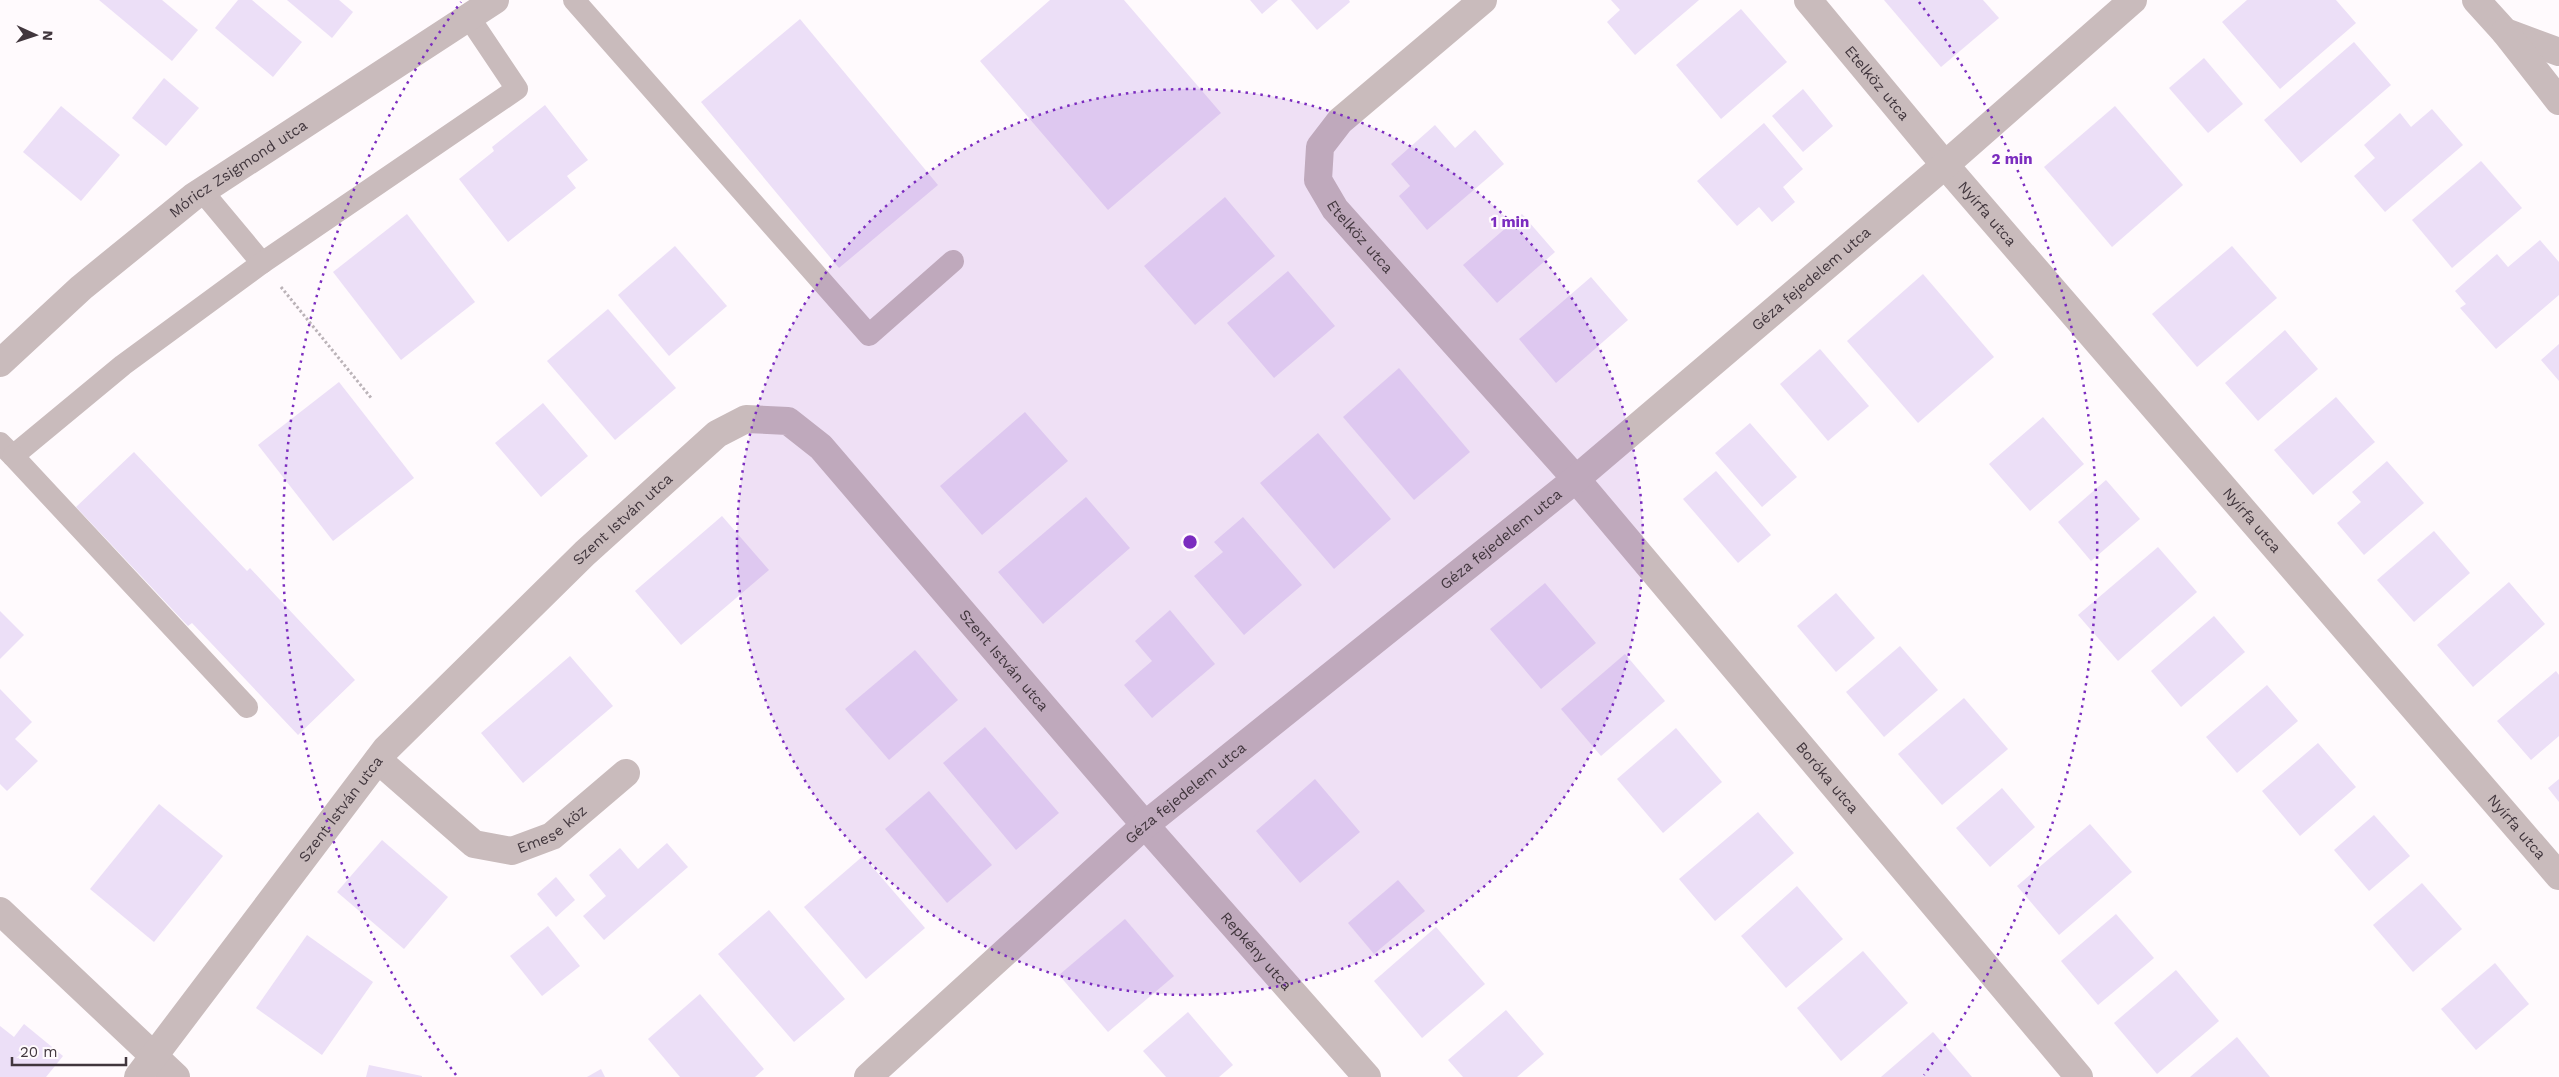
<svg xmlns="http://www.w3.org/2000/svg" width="2559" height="1077" font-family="'Work Sans',sans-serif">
<rect width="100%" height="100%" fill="#fffafd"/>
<g fill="#ecdff7">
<path d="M 99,0 L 162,0 L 198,30 L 172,61 Z"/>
<path d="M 238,0 L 252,0 L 302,42 L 273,77 L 215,28 Z"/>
<path d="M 287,0 L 339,0 L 353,12 L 332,38 Z"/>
<path d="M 1050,0 L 1124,0 L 1221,113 L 1108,210 L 980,61 Z"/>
<path d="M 1250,0 L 1278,0 L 1262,14 Z"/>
<path d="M 1291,0 L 1349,0 L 1350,2 L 1317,30 Z"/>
<path d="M 1611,0 L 1699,0 L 1635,55 L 1607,22 L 1620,10 Z"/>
<path d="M 1884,0 L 1983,0 L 1999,18 L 1941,67 Z"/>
<path d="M 2247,0 L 2336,0 L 2356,23 L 2280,89 L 2222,22 Z"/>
<path d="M 1741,9 L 1787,62 L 1721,119 L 1676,65 Z"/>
<path d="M 800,19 L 938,185 L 839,268 L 701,102 Z"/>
<path d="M 2354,42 L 2391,85 L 2301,163 L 2264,120 Z"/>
<path d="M 2204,58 L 2243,104 L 2208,133 L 2169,88 Z"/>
<path d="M 164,78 L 199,108 L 166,146 L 132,118 Z"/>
<path d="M 1803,89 L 1833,126 L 1803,152 L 1772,116 Z"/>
<path d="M 545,105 L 588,160 L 567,176 L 576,188 L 508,242 L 459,179 L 494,151 L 492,147 Z"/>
<path d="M 61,106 L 120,155 L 81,201 L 23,152 Z"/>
<path d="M 2115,106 L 2183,185 L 2112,247 L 2044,167 Z"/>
<path d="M 2432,109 L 2463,145 L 2385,212 L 2354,176 L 2375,158 L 2364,145 L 2400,113 L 2411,127 Z"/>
<path d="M 1764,123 L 1803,169 L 1783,187 L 1795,202 L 1772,222 L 1759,207 L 1737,226 L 1697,181 Z"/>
<path d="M 1435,125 L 1455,148 L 1475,130 L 1504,164 L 1427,230 L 1399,196 L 1410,186 L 1391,164 Z"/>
<path d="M 2481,161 L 2522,208 L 2452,268 L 2412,220 Z"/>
<path d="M 1225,197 L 1275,256 L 1195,325 L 1144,266 Z"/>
<path d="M 407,214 L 475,302 L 401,360 L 333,272 Z"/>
<path d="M 1522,214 L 1555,252 L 1497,303 L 1463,265 Z"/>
<path d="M 2540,240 L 2559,262 L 2559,295 L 2496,349 L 2460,308 L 2466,304 L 2455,291 L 2497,254 L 2508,267 Z"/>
<path d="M 675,246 L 727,306 L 669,356 L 618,295 Z"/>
<path d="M 2232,246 L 2277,298 L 2197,367 L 2152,314 Z"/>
<path d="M 1288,271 L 1335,326 L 1274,378 L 1227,323 Z"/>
<path d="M 1923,274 L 1994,357 L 1918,423 L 1847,341 Z"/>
<path d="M 1591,277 L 1628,320 L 1556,383 L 1519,339 Z"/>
<path d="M 608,309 L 676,388 L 615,440 L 547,361 Z"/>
<path d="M 2285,330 L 2318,369 L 2258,421 L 2225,383 Z"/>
<path d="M 2559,344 L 2559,381 L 2541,360 Z"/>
<path d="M 1820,349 L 1869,406 L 1828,441 L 1780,384 Z"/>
<path d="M 1399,368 L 1470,452 L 1414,500 L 1343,417 Z"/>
<path d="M 339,382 L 414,478 L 333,541 L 258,445 Z"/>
<path d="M 2336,397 L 2375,442 L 2313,495 L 2274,450 Z"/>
<path d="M 543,403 L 588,456 L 541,497 L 495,443 Z"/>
<path d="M 1025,412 L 1068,461 L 982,535 L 940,486 Z"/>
<path d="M 2043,417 L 2084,464 L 2030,511 L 1989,464 Z"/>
<path d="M 1750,423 L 1797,477 L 1762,507 L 1715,453 Z"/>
<path d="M 1318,433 L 1391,519 L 1334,569 L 1260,483 Z"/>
<path d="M 134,452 L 247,571 L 250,568 L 355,680 L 298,735 L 192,623 L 188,626 L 76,507 Z"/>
<path d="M 2387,461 L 2424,503 L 2364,555 L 2337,523 L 2361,502 L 2352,492 Z"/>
<path d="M 1716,471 L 1771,535 L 1738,563 L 1683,499 Z"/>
<path d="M 2106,480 L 2140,519 L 2091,561 L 2058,522 Z"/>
<path d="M 1086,497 L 1130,548 L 1043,624 L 998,572 Z"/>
<path d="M 722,516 L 769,570 L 681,645 L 635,591 Z"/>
<path d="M 1243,517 L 1302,585 L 1244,635 L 1194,576 L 1223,552 L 1214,542 Z"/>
<path d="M 2434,531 L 2470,573 L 2414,622 L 2377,580 Z"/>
<path d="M 2158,547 L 2197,592 L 2118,661 L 2078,615 Z"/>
<path d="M 2509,582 L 2545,624 L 2473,687 L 2437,645 Z"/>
<path d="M 1545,583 L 1596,643 L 1541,689 L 1490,629 Z"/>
<path d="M 1836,593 L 1875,638 L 1836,672 L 1797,626 Z"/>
<path d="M 1170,610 L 1215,664 L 1152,718 L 1124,685 L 1152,661 L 1135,641 Z"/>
<path d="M 0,611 L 24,635 L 0,659 Z"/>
<path d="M 2214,616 L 2245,652 L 2181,707 L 2151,671 Z"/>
<path d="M 1900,646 L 1938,690 L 1884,737 L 1846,692 Z"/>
<path d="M 915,650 L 958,700 L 889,760 L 845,709 Z"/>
<path d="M 1625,654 L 1665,701 L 1601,756 L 1561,709 Z"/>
<path d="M 570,656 L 613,706 L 523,783 L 481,733 Z"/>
<path d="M 2556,671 L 2559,675 L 2559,736 L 2531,760 L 2497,721 Z"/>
<path d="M 2267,685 L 2298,721 L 2237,773 L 2206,737 Z"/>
<path d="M 0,689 L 32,722 L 15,739 L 38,761 L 7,791 L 0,784 Z"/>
<path d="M 1964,698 L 2008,749 L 1942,805 L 1898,754 Z"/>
<path d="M 985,727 L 1059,813 L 1016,850 L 943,763 Z"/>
<path d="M 1676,728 L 1722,782 L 1663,833 L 1617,779 Z"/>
<path d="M 2318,743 L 2356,787 L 2300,836 L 2262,791 Z"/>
<path d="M 1315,779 L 1360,832 L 1300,883 L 1256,831 Z"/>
<path d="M 2559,779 L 2559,802 L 2548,788 Z"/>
<path d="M 2002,788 L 2035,827 L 1990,867 L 1956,828 Z"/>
<path d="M 929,791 L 992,865 L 947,903 L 885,829 Z"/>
<path d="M 159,804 L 223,856 L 154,942 L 90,889 Z"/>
<path d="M 1758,812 L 1794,853 L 1715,921 L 1679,879 Z"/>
<path d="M 2374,815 L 2410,856 L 2369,891 L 2334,850 Z"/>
<path d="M 2090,824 L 2132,872 L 2059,935 L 2017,886 Z"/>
<path d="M 382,840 L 448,897 L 404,949 L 337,892 Z"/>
<path d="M 667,843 L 688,867 L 604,940 L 583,916 L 606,896 L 589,875 L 620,848 L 638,869 Z"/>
<path d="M 863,856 L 925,928 L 866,979 L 804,907 Z"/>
<path d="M 556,877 L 575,900 L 556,917 L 537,894 Z"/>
<path d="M 1398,880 L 1425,911 L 1374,954 L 1348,923 Z"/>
<path d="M 2422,883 L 2462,929 L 2413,972 L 2373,925 Z"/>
<path d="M 1797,886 L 1843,939 L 1786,988 L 1741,936 Z"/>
<path d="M 769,910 L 845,999 L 794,1042 L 718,954 Z"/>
<path d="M 2116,914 L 2154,958 L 2098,1005 L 2061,961 Z"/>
<path d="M 1125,919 L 1174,976 L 1108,1032 L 1059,975 Z"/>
<path d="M 548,926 L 580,966 L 542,996 L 510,956 Z"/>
<path d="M 1436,927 L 1485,984 L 1422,1038 L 1374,981 Z"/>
<path d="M 307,935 L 373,982 L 322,1055 L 256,1008 Z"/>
<path d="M 1863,951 L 1908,1003 L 1841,1061 L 1797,1008 Z"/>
<path d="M 2495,963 L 2529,1004 L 2476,1050 L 2441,1009 Z"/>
<path d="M 2176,970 L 2219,1021 L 2157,1074 L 2114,1023 Z"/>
<path d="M 700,994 L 764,1069 L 755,1077 L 680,1077 L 648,1039 Z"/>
<path d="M 1506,1010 L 1544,1054 L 1517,1077 L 1463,1077 L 1448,1060 Z"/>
<path d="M 1188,1012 L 1233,1065 L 1219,1077 L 1166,1077 L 1143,1051 Z"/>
<path d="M 24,1024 L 63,1056 L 46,1077 L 0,1077 L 0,1026 L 14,1037 Z"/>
<path d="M 1933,1032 L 1972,1077 L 1881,1077 Z"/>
<path d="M 2237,1037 L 2270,1077 L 2190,1077 Z"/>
<path d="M 369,1065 L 422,1076 L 422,1077 L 366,1077 Z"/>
<path d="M 601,1069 L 605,1077 L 587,1077 Z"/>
</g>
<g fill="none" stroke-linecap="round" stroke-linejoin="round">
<path stroke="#bbb3b8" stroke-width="3" stroke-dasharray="2.5 2.5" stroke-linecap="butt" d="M 281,287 L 372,399"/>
<g stroke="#c9bbbc" stroke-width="22">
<path d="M 574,0 L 869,335 L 953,261"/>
<path d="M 202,191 L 262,263"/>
<path d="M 0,443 L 13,456 L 123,365 L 262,263 L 517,89 L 468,16"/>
<path d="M 13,456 L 247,707"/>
</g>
<g stroke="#c9bbbc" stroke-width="28">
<path id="s1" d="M 1483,0 L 1340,121 L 1320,147 L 1318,180 L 1335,209 L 1576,479 L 2079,1077"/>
<path id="s2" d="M 1808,0 L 1945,165 L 2559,876"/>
<path d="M 2476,0 L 2505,32 L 2559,52"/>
<path d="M 2505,32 L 2559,101"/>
<path id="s3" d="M 378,760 L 474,844 L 512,851 L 552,836 L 626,773"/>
<path d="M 0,911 L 176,1077"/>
<path id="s4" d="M 138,1077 L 386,749 L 585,553 L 717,434 L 746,419 L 788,421 L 821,447 L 1145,825 L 1367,1077"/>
<path id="s5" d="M 868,1077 L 1145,825 L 1576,479 L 1945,165 L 2133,0"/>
</g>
<path stroke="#c9bbbc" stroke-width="28" id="s6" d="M 0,363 L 81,288 L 193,197 L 495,0"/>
</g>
<circle cx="1190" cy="542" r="453" fill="#7b2cbf" fill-opacity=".12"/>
<g fill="none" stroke="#7b2cbf" stroke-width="2.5" stroke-dasharray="2.5 5">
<circle cx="1190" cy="542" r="453"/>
<path d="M456 1075A907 907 0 0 1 461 2M1919 2A907 907 0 0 1 1924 1075"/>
</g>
<g text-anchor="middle" stroke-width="4.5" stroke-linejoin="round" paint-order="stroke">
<g font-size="15" fill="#41363d" stroke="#fffafd">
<text dy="5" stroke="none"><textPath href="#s2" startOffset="108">Etelköz utca</textPath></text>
<text dy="5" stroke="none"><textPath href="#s6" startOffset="308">Móricz Zsigmond utca</textPath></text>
<text dy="5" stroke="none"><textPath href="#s2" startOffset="279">Nyírfa utca</textPath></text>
<text dy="5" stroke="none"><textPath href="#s1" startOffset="324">Etelköz utca</textPath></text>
<text dy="5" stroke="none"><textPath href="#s5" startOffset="1236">Géza fejedelem utca</textPath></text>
<text dy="5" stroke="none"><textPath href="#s4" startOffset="741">Szent István utca</textPath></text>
<text dy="5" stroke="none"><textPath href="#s2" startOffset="684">Nyírfa utca</textPath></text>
<text dy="5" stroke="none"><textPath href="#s5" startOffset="831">Géza fejedelem utca</textPath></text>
<text dy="5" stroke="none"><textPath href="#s4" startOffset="1266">Szent István utca</textPath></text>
<text dy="5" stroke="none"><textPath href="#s1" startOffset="1039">Boróka utca</textPath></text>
<text dy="5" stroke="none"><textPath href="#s5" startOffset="426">Géza fejedelem utca</textPath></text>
<text dy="5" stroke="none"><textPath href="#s4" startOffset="336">Szent István utca</textPath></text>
<text dy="5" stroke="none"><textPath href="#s3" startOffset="212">Emese köz</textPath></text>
<text dy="5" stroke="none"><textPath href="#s2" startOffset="1089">Nyírfa utca</textPath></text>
<text dy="5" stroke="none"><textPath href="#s4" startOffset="1651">Repkény utca</textPath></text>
</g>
</g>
<circle cx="1190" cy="542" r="8" fill="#7b2cbf" stroke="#fffafd" stroke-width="2.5"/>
<g font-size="15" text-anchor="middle" font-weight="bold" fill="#7b2cbf" stroke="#fffafd" stroke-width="4.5" stroke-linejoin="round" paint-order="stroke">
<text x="2012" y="164">2 min</text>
<text x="1510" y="227">1 min</text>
</g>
<g transform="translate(35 35) rotate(93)" stroke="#fffafd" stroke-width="4" paint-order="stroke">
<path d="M0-4L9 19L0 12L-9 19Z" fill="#41363d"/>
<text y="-8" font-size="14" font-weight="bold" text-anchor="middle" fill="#41363d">N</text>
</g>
<path d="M12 1057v8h114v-8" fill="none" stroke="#41363d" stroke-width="2.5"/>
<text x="20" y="1057" font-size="15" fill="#41363d" stroke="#fffafd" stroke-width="4" paint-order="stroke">20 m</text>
</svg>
